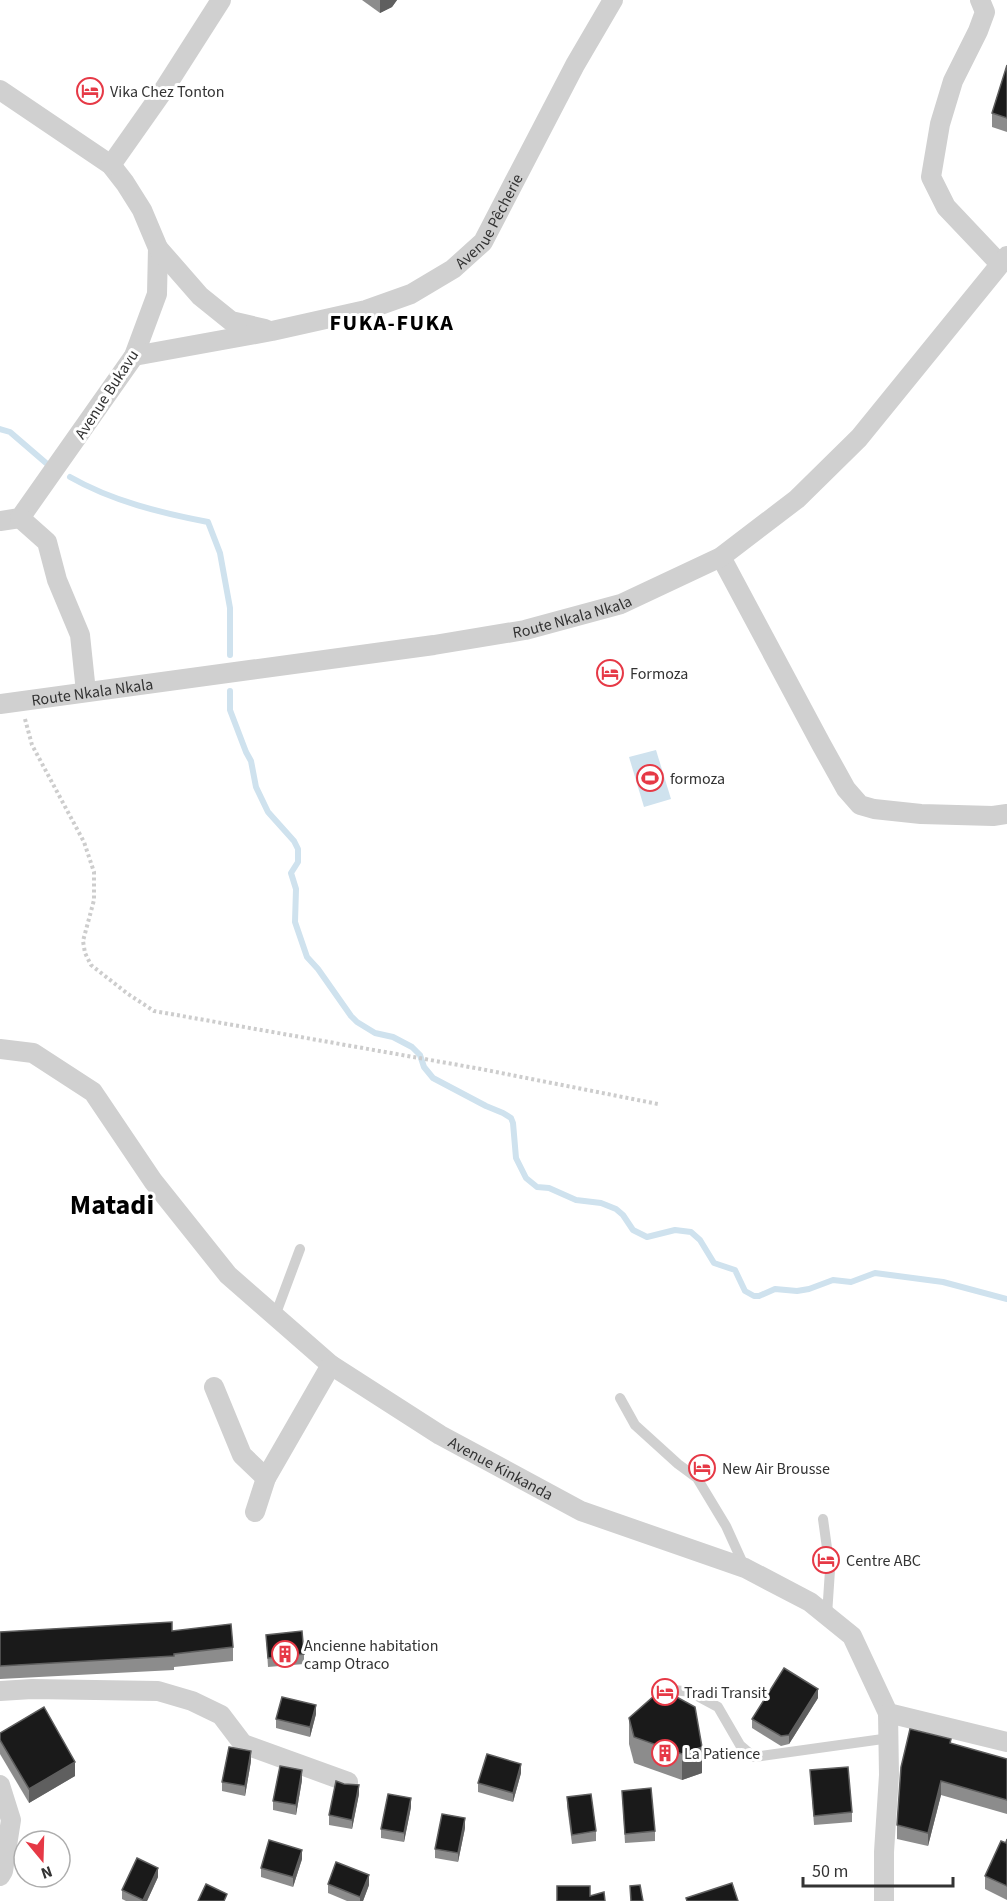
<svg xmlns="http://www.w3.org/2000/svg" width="1007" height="1901" font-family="'Source Sans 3',sans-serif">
<rect width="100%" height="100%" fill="#fff"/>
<path fill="#cfe2ee" d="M 656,750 L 671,799 L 644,807 L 629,757 Z"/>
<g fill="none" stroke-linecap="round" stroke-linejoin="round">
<g stroke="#cfe2ee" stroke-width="6">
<path d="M 0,429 L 10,432 L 46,463"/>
<path d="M 70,477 C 112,501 161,513 208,522 L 220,553 L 230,608 L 230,655"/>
<path d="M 230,691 L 230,710 L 246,752 L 251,761 L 256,787 L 268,812 L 294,841 L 298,849 L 298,862 L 291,873 L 296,889 L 295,922 L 307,957 L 318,969 L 351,1016 L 357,1022 L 375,1033 L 393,1037 L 412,1047 L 420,1055 L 424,1067 L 433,1078 L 486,1106 L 503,1113 L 511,1118 L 513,1123 L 516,1158 L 526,1178 L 537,1187 L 549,1188 L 576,1200 L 601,1203 L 616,1209 L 623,1215 L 633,1230 L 647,1237 L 675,1230 L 691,1232 L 700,1240 L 714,1263 L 735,1270 L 745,1291 L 754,1296 L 759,1296 L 775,1289 L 797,1291 L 809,1289 L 833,1280 L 851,1282 L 875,1273 L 943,1282 L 1007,1299"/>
</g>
<path stroke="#cdcdcd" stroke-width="4" stroke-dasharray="3 3" stroke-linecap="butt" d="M 25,719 L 32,745 L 84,842 L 94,872 L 94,900 L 83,941 L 85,953 L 91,965 L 128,994 L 154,1011 L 481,1069 L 658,1104"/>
<g stroke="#d0d0d0" stroke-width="10">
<path d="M 275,1316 L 300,1249"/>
<path d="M 620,1398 L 635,1425 L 678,1464 L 697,1478 L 726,1526 L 745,1568"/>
<path d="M 823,1519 L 830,1570 L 827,1615"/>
<path d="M 667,1689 L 690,1692 L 718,1707 L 740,1745 L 754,1757 L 890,1738"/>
</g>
<g stroke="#d0d0d0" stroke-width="20">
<path d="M 980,0 L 985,12 L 978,31 L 953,81 L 940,124 L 931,177 L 946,207 L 1000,264"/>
<path d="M 0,90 L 111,165 L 125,183 L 142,210 L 158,248 L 157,294 L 134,356 L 20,518 L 0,521"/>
<path d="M 111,165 L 161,94 L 221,0"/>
<path d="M 158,248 L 200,296 L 231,321 L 265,329"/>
<path id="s1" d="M 134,356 L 272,331 L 366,310 L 411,294 L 453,269 L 483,242 L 575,65 L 613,0"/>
<path d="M 20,518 L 47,542 L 57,580 L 80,635 L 86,692"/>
<path d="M 721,557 L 821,744 L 846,789 L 860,805 L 874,809 L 921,814 L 993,816 L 1007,814"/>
<path id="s2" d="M 0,704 L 434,645 L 525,630 L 621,604 L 721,557 L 797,499 L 859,438 L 1007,256"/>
<path id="s3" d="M 0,1049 L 33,1053 L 93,1092 L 153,1181 L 228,1275 L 331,1365 L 440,1435 L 581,1511 L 745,1568 L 810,1602 L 852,1636 L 888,1713 L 889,1775 L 884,1852 L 884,1901"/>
<path d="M 214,1387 L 242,1455 L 266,1478"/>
<path d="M 255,1512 L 266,1478 L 331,1365"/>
<path d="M 0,1691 L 32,1689 L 158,1691 L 192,1701 L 221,1715 L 243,1744 L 348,1782"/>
<path d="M 888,1713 L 1007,1742"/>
<path d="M 0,1785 L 11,1820 L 3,1871 L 0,1876"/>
</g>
</g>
<g fill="#8c8c8c">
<path d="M 362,0 L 397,0 L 392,7 L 380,13 Z"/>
<path d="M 1007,65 L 1007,132 L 992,127 L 992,113 Z"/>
<path d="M 172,1631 L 233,1647 L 233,1661 L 174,1667 L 174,1670 L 0,1679 L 0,1632 Z"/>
<path d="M 266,1635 L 304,1654 L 304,1664 L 268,1667 Z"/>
<path d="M 662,1689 L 702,1773 L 682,1780 L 634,1763 L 629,1744 L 629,1718 Z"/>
<path d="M 818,1698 L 789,1744 L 781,1746 L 752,1728 L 752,1719 Z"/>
<path d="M 316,1714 L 310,1737 L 276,1728 L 276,1719 Z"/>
<path d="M 0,1733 L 75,1776 L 29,1803 L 0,1754 Z"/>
<path d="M 951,1744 L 1007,1759 L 1007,1814 L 941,1795 L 928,1846 L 897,1839 L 897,1825 Z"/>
<path d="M 251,1761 L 245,1796 L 222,1791 L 222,1782 Z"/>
<path d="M 810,1770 L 852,1812 L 852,1822 L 814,1825 Z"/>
<path d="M 521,1773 L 513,1802 L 478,1792 L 478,1783 Z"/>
<path d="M 302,1780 L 296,1815 L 273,1810 L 273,1801 Z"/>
<path d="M 622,1791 L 655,1831 L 655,1841 L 625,1843 Z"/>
<path d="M 359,1794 L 352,1829 L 329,1825 L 329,1815 Z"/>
<path d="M 567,1797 L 596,1831 L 596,1841 L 572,1844 L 567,1806 Z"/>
<path d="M 411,1807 L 404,1842 L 381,1838 L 381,1829 Z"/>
<path d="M 465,1828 L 458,1862 L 435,1858 L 435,1849 Z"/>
<path d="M 1007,1839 L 1007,1900 L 985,1889 L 985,1876 Z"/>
<path d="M 302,1859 L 293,1887 L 261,1877 L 261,1868 Z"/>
<path d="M 158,1877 L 147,1901 L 126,1901 L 122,1899 L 122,1890 Z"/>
<path d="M 328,1884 L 369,1885 L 363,1901 L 347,1901 L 328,1893 Z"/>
</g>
<g fill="#5f5f5f">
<path d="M 380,0 L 397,0 L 392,7 L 380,13 Z"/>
<path d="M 818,1689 L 818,1698 L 789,1744 L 789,1735 Z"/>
<path d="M 316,1705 L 316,1714 L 310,1737 L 310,1727 Z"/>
<path d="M 702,1747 L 702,1773 L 682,1780 L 682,1754 Z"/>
<path d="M 251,1751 L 251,1761 L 245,1796 L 245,1786 Z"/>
<path d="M 75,1762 L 75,1776 L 29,1803 L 29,1789 Z"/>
<path d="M 521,1764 L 521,1773 L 513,1802 L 513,1793 Z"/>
<path d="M 302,1770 L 302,1780 L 296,1815 L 296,1805 Z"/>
<path d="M 941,1781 L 941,1795 L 928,1846 L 928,1833 Z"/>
<path d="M 359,1785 L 359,1794 L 352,1829 L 352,1820 Z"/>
<path d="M 411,1798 L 411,1807 L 404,1842 L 404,1833 Z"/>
<path d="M 465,1818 L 465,1828 L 458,1862 L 458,1853 Z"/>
<path d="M 302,1850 L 302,1859 L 293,1887 L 293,1877 Z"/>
<path d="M 158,1868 L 158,1877 L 147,1901 L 143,1901 Z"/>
<path d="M 369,1875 L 369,1885 L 363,1901 L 360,1901 L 360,1897 Z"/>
</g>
<g fill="#1a1a1a" stroke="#5f5f5f" stroke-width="1.5">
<path d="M 1007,65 L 1007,118 L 992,113 Z"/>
<path d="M 172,1622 L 172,1631 L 231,1624 L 233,1647 L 174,1654 L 174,1656 L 0,1666 L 0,1632 Z"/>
<path d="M 302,1631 L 304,1654 L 268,1658 L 266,1635 Z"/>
<path d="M 784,1668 L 818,1689 L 789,1735 L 781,1736 L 752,1719 Z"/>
<path d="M 662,1689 L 695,1707 L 702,1747 L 682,1754 L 634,1737 L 629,1718 Z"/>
<path d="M 282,1697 L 316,1705 L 310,1727 L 276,1719 Z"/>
<path d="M 44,1707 L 75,1762 L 29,1789 L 0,1740 L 0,1733 Z"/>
<path d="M 910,1729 L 951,1739 L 950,1743 L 1007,1759 L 1007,1800 L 941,1781 L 928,1833 L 897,1825 L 901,1767 Z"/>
<path d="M 229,1747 L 251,1751 L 245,1786 L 222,1782 Z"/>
<path d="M 487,1754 L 521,1764 L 513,1793 L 478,1783 Z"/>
<path d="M 280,1766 L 302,1770 L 296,1805 L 273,1801 Z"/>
<path d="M 848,1767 L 852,1812 L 814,1816 L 810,1770 Z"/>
<path d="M 336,1781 L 344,1784 L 359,1785 L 352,1820 L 329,1815 Z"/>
<path d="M 651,1788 L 655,1831 L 625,1834 L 622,1791 Z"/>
<path d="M 388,1794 L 411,1798 L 404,1833 L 381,1829 Z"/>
<path d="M 591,1794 L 596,1831 L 572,1835 L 567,1797 Z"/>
<path d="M 442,1814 L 465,1818 L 458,1853 L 435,1849 Z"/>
<path d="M 1007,1839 L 1007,1886 L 985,1876 L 1001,1841 L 1006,1843 Z"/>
<path d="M 269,1840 L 302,1850 L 293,1877 L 261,1868 Z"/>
<path d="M 137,1858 L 158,1868 L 143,1900 L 122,1890 Z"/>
<path d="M 336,1862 L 369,1875 L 360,1897 L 328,1884 Z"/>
<path d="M 732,1883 L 738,1901 L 687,1901 L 686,1898 Z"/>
<path d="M 206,1884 L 227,1894 L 224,1901 L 198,1901 Z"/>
<path d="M 640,1885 L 643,1901 L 631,1901 L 630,1886 Z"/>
<path d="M 557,1886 L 590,1886 L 590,1896 L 604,1892 L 605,1901 L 557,1901 Z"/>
</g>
<defs>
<symbol id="hotel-ring" viewBox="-11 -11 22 22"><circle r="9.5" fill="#fff" stroke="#e63946" stroke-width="1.5"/><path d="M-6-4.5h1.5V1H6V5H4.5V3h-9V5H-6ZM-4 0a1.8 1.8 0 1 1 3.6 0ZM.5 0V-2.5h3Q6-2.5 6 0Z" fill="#e63946"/></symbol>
<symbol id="stadium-ring" viewBox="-11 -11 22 22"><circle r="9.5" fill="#fff" stroke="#e63946" stroke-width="1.5"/><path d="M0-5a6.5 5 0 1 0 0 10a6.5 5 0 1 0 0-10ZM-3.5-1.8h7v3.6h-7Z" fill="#e63946"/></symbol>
<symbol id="building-ring" viewBox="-11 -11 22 22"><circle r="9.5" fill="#fff" stroke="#e63946" stroke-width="1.5"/><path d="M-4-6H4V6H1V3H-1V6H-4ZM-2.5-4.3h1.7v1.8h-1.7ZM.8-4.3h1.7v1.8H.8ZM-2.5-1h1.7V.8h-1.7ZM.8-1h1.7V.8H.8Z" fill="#e63946"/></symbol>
</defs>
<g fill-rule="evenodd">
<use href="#hotel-ring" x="75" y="76" width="30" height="30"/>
<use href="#hotel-ring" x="595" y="658" width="30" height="30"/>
<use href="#stadium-ring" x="635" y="763" width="30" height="30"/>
<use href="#hotel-ring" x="687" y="1453" width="30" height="30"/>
<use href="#hotel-ring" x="811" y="1545" width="30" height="30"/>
<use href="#building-ring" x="270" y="1639" width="30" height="30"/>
<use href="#hotel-ring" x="650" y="1677" width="30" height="30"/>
<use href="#building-ring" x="650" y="1738" width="30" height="30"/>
</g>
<g text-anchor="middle" stroke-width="6" stroke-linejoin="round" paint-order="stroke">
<g font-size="16" fill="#333" stroke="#fff" text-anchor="start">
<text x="110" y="97">Vika Chez Tonton</text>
<text x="630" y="679">Formoza</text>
<text x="670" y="784">formoza</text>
<text x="722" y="1474">New Air Brousse</text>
<text x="846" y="1566">Centre ABC</text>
<text x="304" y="1651">Ancienne habitation<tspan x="304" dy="18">camp Otraco</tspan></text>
<text x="684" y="1698">Tradi Transit</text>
<text x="684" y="1759">La Patience</text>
</g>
<g font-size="16" fill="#333" stroke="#fff">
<text dy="6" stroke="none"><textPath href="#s1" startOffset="394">Avenue Pêcherie</textPath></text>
<text transform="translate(106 394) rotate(-57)" y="6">Avenue Bukavu</text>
<text dy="6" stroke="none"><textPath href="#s2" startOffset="579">Route Nkala Nkala</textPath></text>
<text dy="6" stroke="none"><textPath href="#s2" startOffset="93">Route Nkala Nkala</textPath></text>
<text dy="6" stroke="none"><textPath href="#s3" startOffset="668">Avenue Kinkanda</textPath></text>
</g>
<g font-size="22" font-weight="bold" letter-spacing="1.5" fill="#000" stroke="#fff">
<text x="392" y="330">FUKA-FUKA</text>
</g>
<g font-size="28" font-weight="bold" fill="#000" stroke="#fff">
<text x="112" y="1214">Matadi</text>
</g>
</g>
<g transform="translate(42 1859) rotate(161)"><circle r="28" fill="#ffffff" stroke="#adadad" stroke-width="1.5"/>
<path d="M0-4.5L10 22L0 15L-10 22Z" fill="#e63946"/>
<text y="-9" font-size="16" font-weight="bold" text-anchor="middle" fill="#333333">N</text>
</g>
<path d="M803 1877v9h150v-9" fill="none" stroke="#333333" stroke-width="3"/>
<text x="812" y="1877" font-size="18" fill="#333333" stroke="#ffffff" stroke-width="4.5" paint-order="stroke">50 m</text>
</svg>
